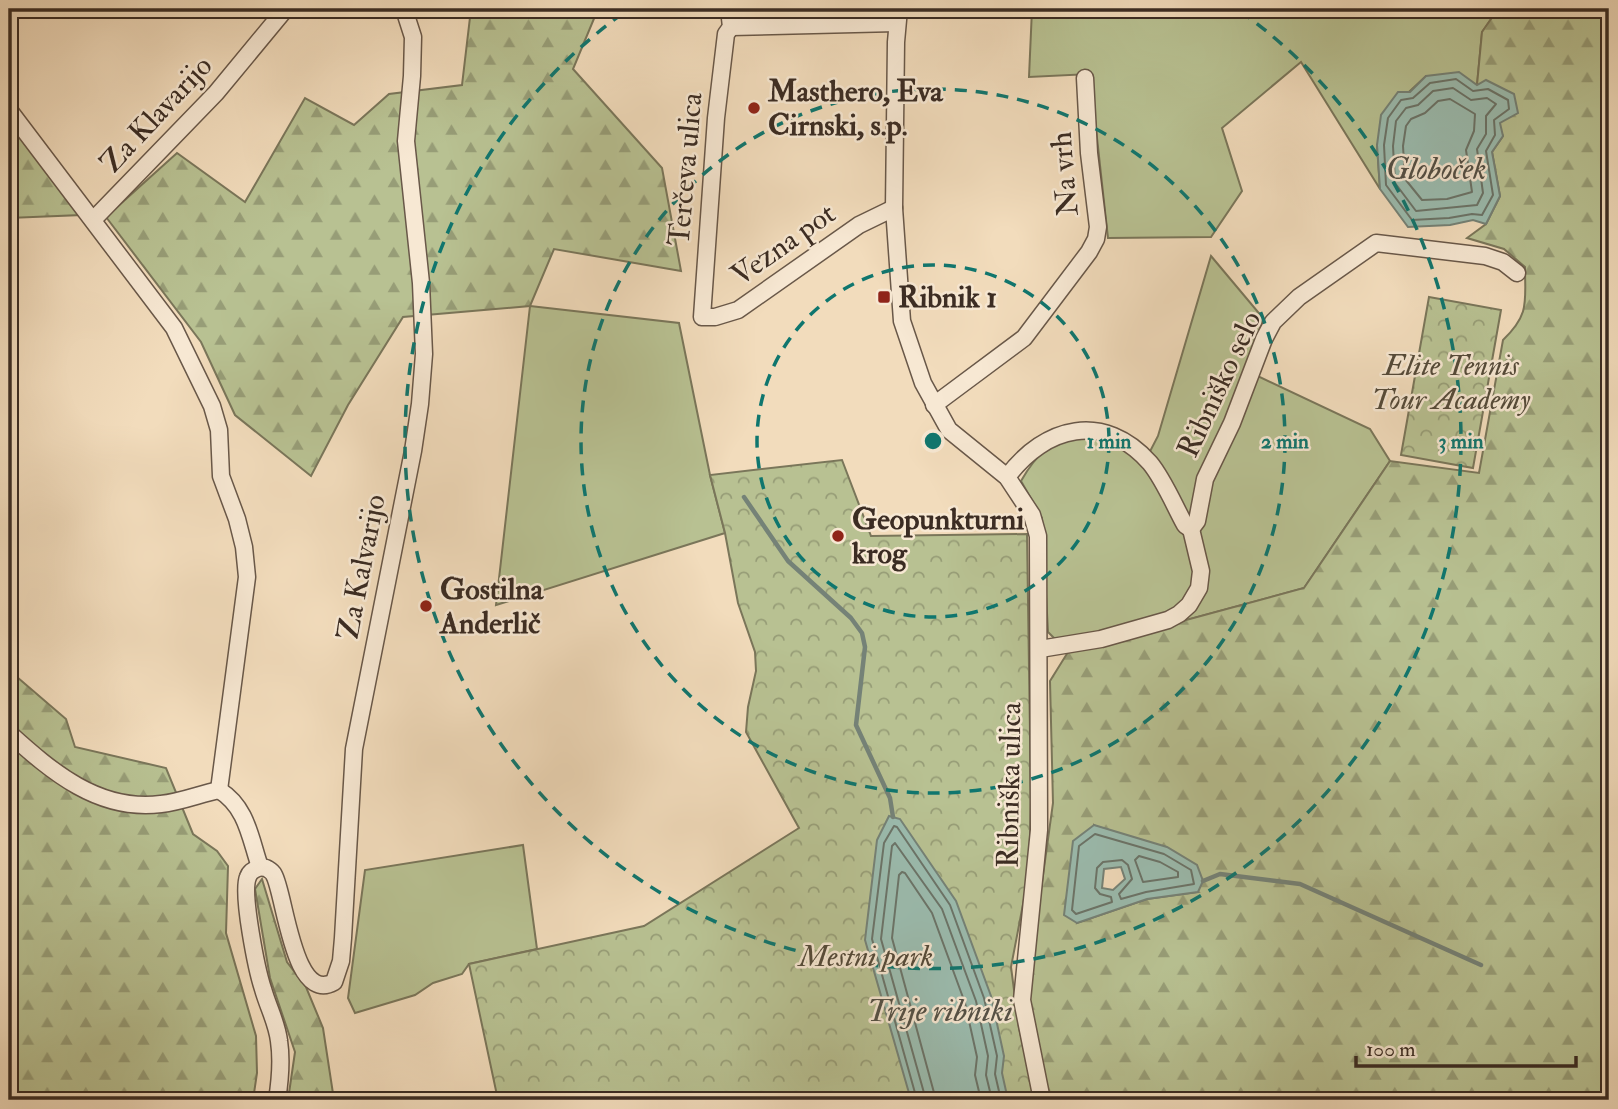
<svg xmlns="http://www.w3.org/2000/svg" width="1618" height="1109" font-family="'IM FELL Double Pica',serif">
<defs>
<pattern id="forest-firs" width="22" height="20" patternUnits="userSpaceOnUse" patternTransform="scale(1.75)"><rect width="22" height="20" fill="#b8c192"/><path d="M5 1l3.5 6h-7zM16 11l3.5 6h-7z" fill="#979d77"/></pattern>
<pattern id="park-crowns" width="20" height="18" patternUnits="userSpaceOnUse" patternTransform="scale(1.75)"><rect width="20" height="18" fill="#b8c192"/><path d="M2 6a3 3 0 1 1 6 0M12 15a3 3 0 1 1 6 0" fill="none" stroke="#979d77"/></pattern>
</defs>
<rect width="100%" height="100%" fill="#f2dcbc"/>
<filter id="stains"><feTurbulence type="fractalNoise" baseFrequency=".00286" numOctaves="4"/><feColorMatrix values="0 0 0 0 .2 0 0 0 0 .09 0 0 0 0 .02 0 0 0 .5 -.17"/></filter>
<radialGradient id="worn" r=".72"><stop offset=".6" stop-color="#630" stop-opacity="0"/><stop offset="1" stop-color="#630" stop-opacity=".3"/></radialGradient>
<g fill="#b8c192" stroke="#7a765a" stroke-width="2">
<path d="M 1032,9 L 1498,9 L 1482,32 L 1477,85 L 1426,76 L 1409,92 L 1377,145 L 1380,189 L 1301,62 L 1222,128 L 1242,191 L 1211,237 L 1108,238 L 1090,74 L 1029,77 Z"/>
<path d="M 1211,256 L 1263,318 L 1247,371 L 1370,429 L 1390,461 L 1304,588 L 1068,652 L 1048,632 L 1042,518 L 1021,481 C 1055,421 1093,428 1144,463 L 1158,436 Z"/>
<path d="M 530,306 L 679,323 L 710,475 L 725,533 L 496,605 Z"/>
<path d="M 523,845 L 537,949 L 469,964 L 462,974 L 433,983 L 415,995 L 355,1013 L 348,998 L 365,870 Z"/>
</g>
<g fill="url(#forest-firs)" stroke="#7a765a" stroke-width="2" fill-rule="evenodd">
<path d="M 471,9 L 598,9 L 573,69 L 662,168 L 681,271 L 554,249 L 530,306 L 403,317 L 348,405 L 311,476 L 235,415 L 201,342 L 106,217 L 177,153 L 245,202 L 305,98 L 354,125 L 389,94 L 462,85 Z"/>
<path d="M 1498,9 L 1609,9 L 1609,1100 L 1049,1100 L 1026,998 L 1053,803 L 1050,681 L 1068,652 L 1304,588 L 1390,461 L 1479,473 L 1503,340 C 1530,314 1525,302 1525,267 L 1504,249 L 1467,238 L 1486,224 L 1500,196 L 1492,152 L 1503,136 L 1477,85 L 1482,32 ZM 1094,825 L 1198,892 L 1147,899 L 1077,923 Z"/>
<path d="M 9,113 L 81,215 L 9,218 Z"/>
<path d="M 10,671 L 66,719 L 75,747 L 166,768 L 193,834 L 217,851 L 228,866 L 226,933 L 256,1036 L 257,1073 L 253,1100 L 9,1100 Z"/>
<path d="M 262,879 L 287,962 L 306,987 L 323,1028 L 334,1100 L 288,1100 L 295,1052 L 270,978 L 255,889 Z"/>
</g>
<g fill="url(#park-crowns)" stroke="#7a765a" stroke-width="2">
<path d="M 1429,297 L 1501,310 L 1473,468 L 1401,455 Z"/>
<path d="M 842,460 L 871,536 L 1027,534 L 1031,801 L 1029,873 L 1011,967 L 1019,1028 L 1037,1100 L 498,1100 L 469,964 L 644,926 L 799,828 L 746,732 L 748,707 L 756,671 L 755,652 L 738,603 L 725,533 L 710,475 Z"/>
</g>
<g fill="#9bbcaf" stroke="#758277" stroke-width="2" fill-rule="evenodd">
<path d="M 1459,72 L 1477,85 L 1486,80 L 1514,94 L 1518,113 L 1500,123 L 1503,136 L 1492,152 L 1500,196 L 1486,224 L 1473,220 L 1450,225 L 1408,227 L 1380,189 L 1377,145 L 1381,115 L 1398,92 L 1410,92 L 1426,76 Z"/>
<path d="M 889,816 L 900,819 L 956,901 L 991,996 L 1004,1056 L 1002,1073 L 1008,1100 L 911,1100 L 865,940 L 877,840 Z"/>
<path d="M 1094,825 L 1167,847 L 1197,865 L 1203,881 L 1198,892 L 1147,899 L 1077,923 L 1064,915 L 1073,841 ZM 1121,867 L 1125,879 L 1113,890 L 1102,888 L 1104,869 Z"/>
</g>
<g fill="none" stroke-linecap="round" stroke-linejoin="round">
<g stroke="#6b7469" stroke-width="2">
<path d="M 1456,79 L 1473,91 L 1488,89 L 1508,100 L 1509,109 L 1494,120 L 1495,135 L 1486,151 L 1493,195 L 1482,215 L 1472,214 L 1449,218 L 1412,220 L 1386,185 L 1384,145 L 1388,118 L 1401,100 L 1413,98 L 1430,83 Z"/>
<path d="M 1453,88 L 1471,100 L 1487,98 L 1496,104 L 1486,116 L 1486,134 L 1477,149 L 1483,193 L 1477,205 L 1416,211 L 1395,183 L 1393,146 L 1396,121 L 1406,108 L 1418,105 L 1433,91 Z"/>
<path d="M 1450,99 L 1475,114 L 1474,131 L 1466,150 L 1472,192 L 1447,199 L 1422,200 L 1405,179 L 1403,146 L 1406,126 L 1411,119 L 1425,113 L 1438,101 Z"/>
<path d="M 1095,834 L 1164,854 L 1191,870 L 1194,884 L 1146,892 L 1121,899 L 1119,894 L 1132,879 L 1128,865 L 1122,860 L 1103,862 L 1097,868 L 1095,888 L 1100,894 L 1111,897 L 1112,902 L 1076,914 L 1072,910 L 1079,846 Z"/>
<path d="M 1139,856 L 1160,862 L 1178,872 L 1178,877 L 1143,882 L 1135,860 Z"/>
<path d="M 917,1100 L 872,939 L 884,843 L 894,826 L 897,827 L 950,905 L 984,998 L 997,1056 L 995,1074 L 1001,1100"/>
<path d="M 926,1100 L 881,939 L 892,846 L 895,843 L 942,909 L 976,1001 L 988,1056 L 986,1075 L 992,1100"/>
<path d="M 936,1100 L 892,938 L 899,875 L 902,872 L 905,873 L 932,913 L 965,1003 L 977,1057 L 975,1075 L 981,1100"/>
</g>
<g stroke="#758277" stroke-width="4.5">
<path d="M 744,497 L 788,561 L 851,618 L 862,633 L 865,647 L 856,725 L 890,798 L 893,817"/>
<path d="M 1203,881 L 1220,874 L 1300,884 L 1481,965"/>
</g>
<defs>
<g id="minor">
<path d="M 729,9 L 731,27 L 726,34 L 716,118 L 702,317 L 715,317 L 738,310 L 859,225 L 894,208"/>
<path d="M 899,9 L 896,42 L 894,208 L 902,321 L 923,383 L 949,430 L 1007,477 L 1032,515 L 1038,536 L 1039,830 L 1022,1000 L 1042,1100"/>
<path d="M 9,11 L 12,9"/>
<path d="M 731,27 L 896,23"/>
<path d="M 9,110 L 174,328 L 212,406 L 219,430 L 221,476 L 237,519 L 244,547 L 247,577 L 219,790"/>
<path d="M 93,220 L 216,93 L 283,12"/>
<path d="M 934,405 L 1024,338 L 1089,252 L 1096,239 L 1098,227 L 1089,153 L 1085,78"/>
<path d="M 1007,477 C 1045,426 1104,411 1150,463 C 1164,480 1174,505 1185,525 L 1191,529"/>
<path d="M 1191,529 L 1197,521 L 1205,479 L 1232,423 L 1264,339 L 1273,322 L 1299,297 L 1376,243 L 1485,256 L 1503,262 L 1517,273"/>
<path d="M 1040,649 L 1101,639 L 1168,620 L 1179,614 L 1189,605 L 1199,588 L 1201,571 L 1191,529"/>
<path d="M 9,733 C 52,772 99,812 161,804 C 181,802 200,794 219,790"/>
<path d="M 219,790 C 247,807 250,838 260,867"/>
<path d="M 260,867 L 266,868 C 271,871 272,871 274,875 C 285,894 293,1005 334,982 L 341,961 L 343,938 L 354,749 L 413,451 L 420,404 L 424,354 L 421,283 L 406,141 L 412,76 L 413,37 L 404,9"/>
<path d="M 260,867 C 254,870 250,871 248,877 C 241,893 257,971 263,989 C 268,1007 277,1023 279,1041 C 282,1061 280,1081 277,1100"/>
</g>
</defs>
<use href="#minor" stroke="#695849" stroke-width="19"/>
<use href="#minor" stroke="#f7e8d3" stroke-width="16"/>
</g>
<g fill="none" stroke="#0f766e" stroke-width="3.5" stroke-dasharray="12 9">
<circle cx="933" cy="441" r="176"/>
<circle cx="933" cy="441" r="352"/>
<path d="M1240 11A528 528 0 1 1 626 11"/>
</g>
<g fill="#8f2418" stroke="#f7e8d3" stroke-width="2.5">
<circle cx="754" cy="108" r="7"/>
<rect x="877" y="290" width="14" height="14" rx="3.5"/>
<circle cx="838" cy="536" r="7"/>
<circle cx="426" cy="606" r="7"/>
</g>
<g text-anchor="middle" stroke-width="5" stroke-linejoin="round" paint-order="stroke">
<g font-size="30" font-weight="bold" fill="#3b2c23" stroke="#f7e8d3" text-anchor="start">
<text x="768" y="101">Masthero, Eva<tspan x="768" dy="34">Cirnski, s.p.</tspan></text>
<text x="898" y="307">Ribnik 1</text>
<text x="852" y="529">Geopunkturni<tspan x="852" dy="34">krog</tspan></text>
<text x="440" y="599">Gostilna<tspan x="440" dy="34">Anderlič</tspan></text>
</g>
<g font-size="30" fill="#3b2c23" stroke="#f7e8d3">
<text transform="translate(156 114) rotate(-47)" y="10">Za Klavarijo</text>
<text transform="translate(685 169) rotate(-85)" y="10">Terčeva ulica</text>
<text transform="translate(1064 174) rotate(-95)" y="10">Na vrh</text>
<text transform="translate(783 244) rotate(-35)" y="10">Vezna pot</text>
<text transform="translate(1219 384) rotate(-65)" y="10">Ribniško selo</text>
<text transform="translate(361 567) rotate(-79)" y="10">Za Kalvarijo</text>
<text transform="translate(1009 785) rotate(-89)" y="10">Ribniška ulica</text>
</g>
<g font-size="30" font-style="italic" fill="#544a39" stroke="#f7e8d3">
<text x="1451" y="375">Elite Tennis<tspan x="1451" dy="34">Tour Academy</tspan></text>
<text x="866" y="966">Mestni park</text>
</g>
<g font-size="32" font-style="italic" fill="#535046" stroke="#f7e8d3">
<text x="1436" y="179">Globoček</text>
<text x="940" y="1021">Trije ribniki</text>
</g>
</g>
<circle cx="933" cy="441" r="10" fill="#0f766e" stroke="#f7e8d3" stroke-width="3.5"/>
<g font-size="21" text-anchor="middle" font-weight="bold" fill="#0f766e" stroke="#f7e8d3" stroke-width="5" stroke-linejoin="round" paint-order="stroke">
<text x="1109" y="448">1 min</text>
<text x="1285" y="448">2 min</text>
<text x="1461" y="448">3 min</text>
</g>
<rect width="1618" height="1109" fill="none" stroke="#f2dcbc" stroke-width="35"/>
<rect x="10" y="10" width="1597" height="1088" fill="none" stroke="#3b2c23" stroke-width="3.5"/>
<rect x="18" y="18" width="1583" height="1074" fill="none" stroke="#3b2c23" stroke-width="2"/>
<path d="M1356 1056v10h220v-10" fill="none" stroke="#3b2c23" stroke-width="3.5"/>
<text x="1366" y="1056" font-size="21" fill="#3b2c23" stroke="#f7e8d3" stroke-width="5" paint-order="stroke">100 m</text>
<rect width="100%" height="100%" filter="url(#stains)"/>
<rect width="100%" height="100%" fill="url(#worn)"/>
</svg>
